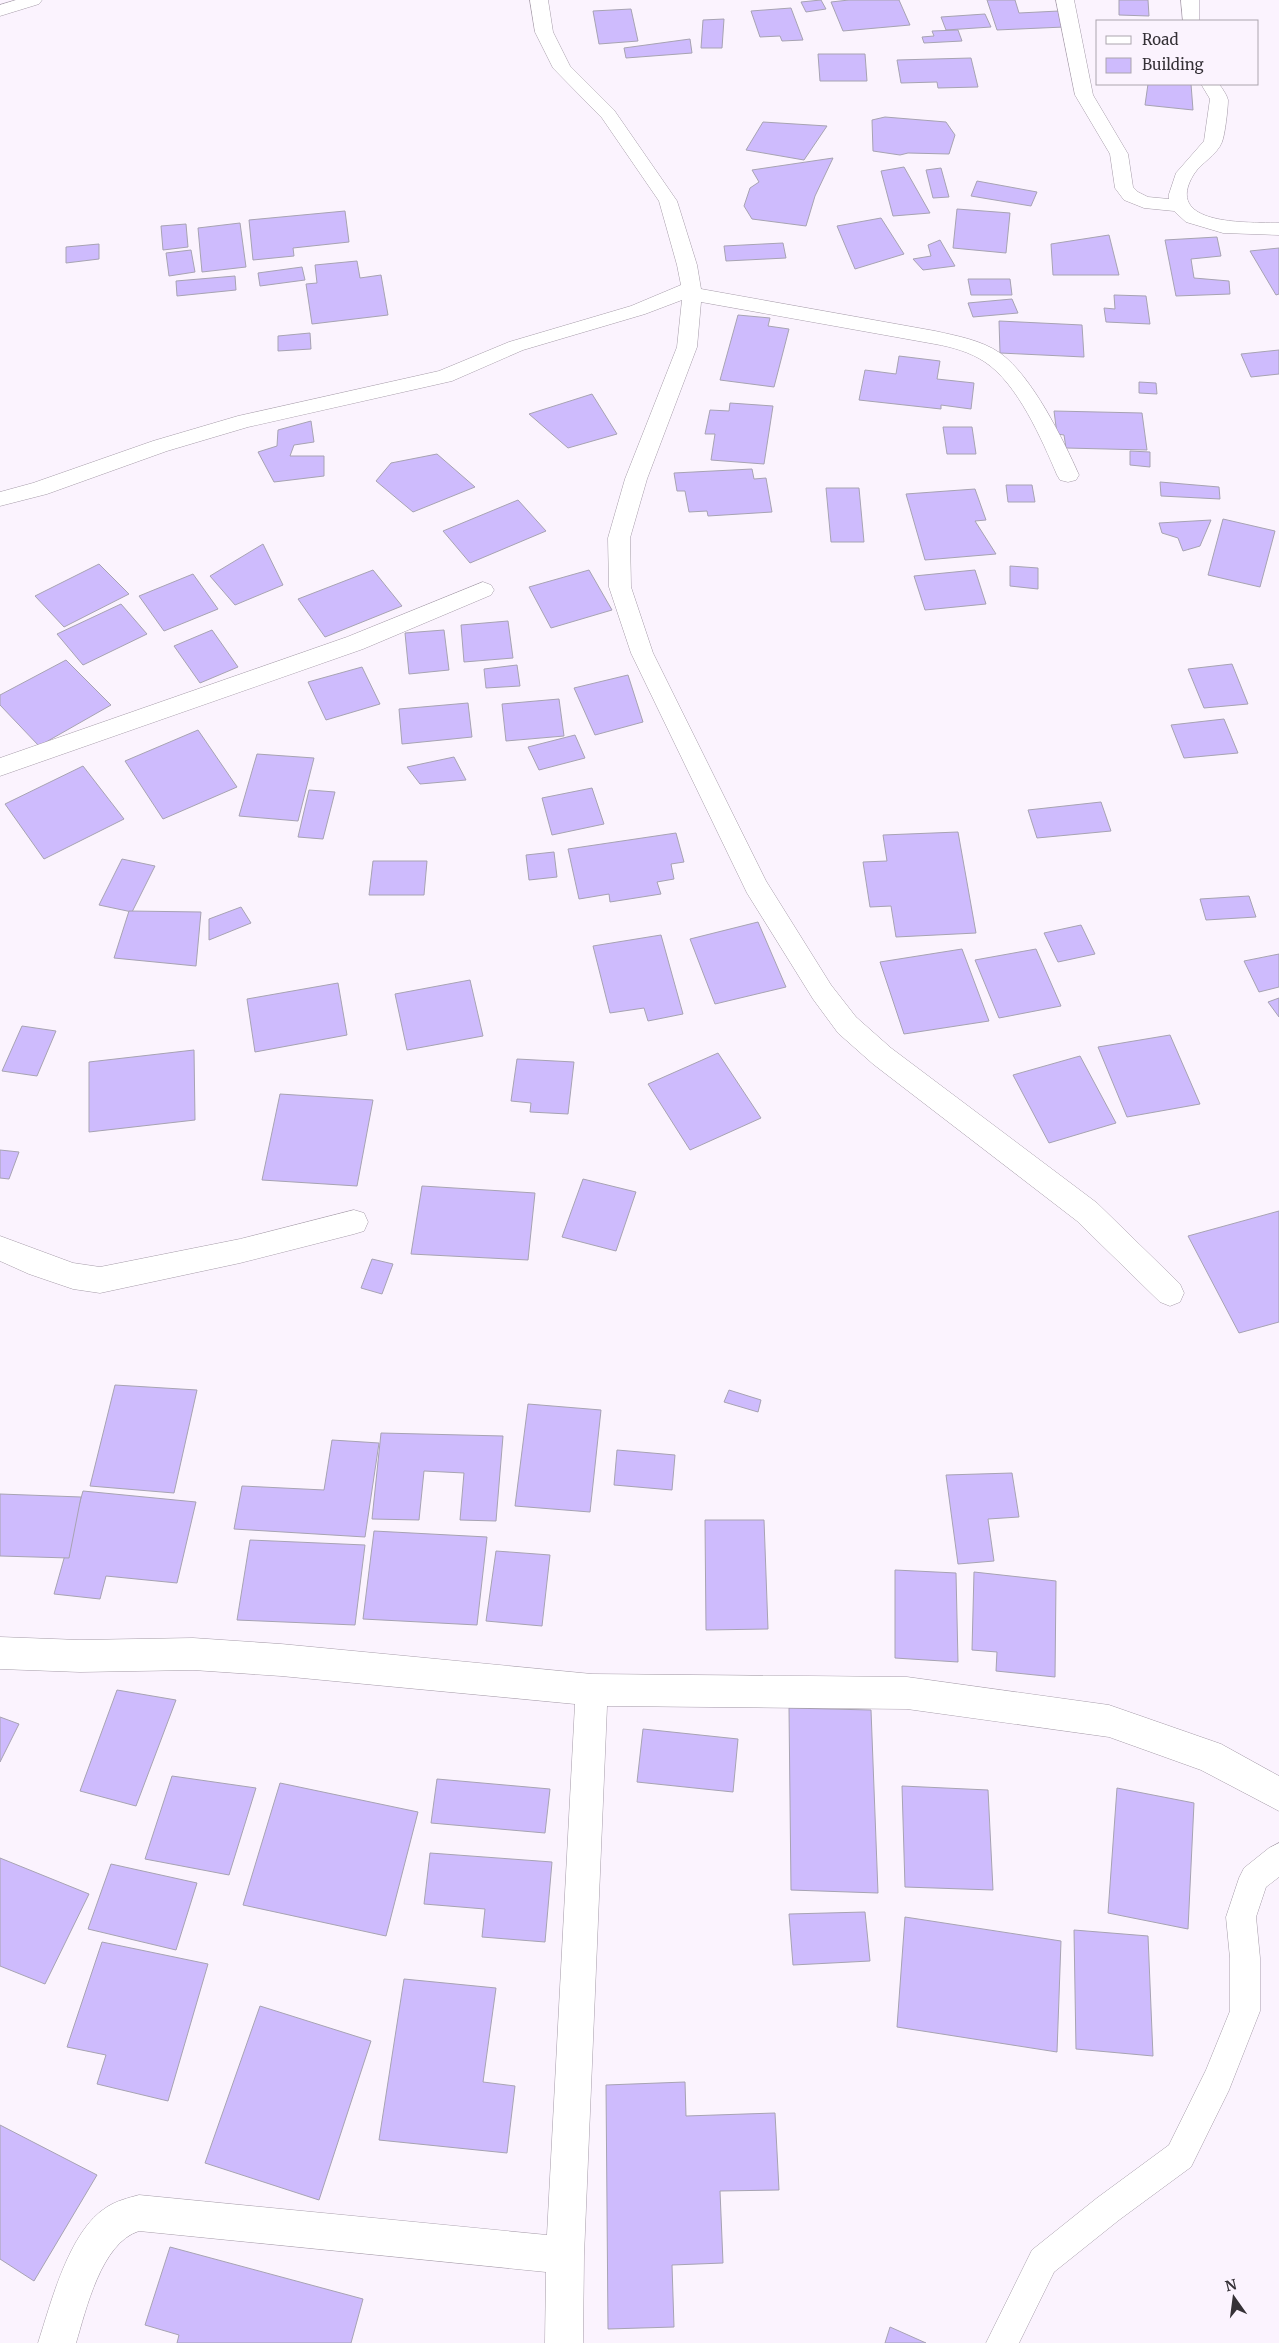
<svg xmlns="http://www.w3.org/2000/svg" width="1279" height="2343" font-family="Merriweather,serif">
<rect width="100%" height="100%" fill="#fbf3fe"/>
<g fill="#cebbfd" stroke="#a7a3b2">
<path d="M 821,0 L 826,9 L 806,12 L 801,2 Z"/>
<path d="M 849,0 L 899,0 L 910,25 L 843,31 L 831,2 Z"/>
<path d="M 987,0 L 1015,0 L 1019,13 L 1059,11 L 1064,27 L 997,30 Z"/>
<path d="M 1119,0 L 1148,0 L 1149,16 L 1119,15 Z"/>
<path d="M 791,8 L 803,40 L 782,41 L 780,36 L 760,37 L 751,11 Z"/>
<path d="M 631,9 L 638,41 L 599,44 L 593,11 Z"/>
<path d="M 985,14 L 991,27 L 946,30 L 941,17 Z"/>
<path d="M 724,19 L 722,48 L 701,48 L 703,20 Z"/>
<path d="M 958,30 L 962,41 L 924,43 L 922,37 L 934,36 L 932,31 Z"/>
<path d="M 690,39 L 692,53 L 626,58 L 624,48 Z"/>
<path d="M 818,54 L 865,54 L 867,81 L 820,81 Z"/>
<path d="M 971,58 L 978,87 L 938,88 L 937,82 L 901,83 L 897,60 Z"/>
<path d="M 1148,84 L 1191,84 L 1193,110 L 1145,105 Z"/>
<path d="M 885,117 L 946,122 L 955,135 L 949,154 L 908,153 L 900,155 L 873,151 L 872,120 Z"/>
<path d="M 763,122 L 827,126 L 804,160 L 746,150 Z"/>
<path d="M 833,158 L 815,196 L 806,226 L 752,219 L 744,206 L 750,188 L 759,182 L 752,170 Z"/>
<path d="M 904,167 L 930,213 L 893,216 L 881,171 Z"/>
<path d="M 941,168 L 949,197 L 933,198 L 926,170 Z"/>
<path d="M 977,181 L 1037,192 L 1031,206 L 971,196 Z"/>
<path d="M 957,209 L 1010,213 L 1006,253 L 953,248 Z"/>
<path d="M 345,211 L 349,242 L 293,248 L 294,256 L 253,260 L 249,220 Z"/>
<path d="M 881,218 L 904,254 L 855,269 L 837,226 Z"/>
<path d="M 240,223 L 246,267 L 202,272 L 198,228 Z"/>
<path d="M 186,224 L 188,247 L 163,250 L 161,226 Z"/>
<path d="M 1109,235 L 1119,275 L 1053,275 L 1051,244 Z"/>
<path d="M 1217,237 L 1221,256 L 1191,259 L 1194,278 L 1229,281 L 1230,294 L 1176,296 L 1165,240 Z"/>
<path d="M 940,240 L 955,266 L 923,270 L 913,259 L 931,256 L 928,245 Z"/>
<path d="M 783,243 L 786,258 L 726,261 L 724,246 Z"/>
<path d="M 99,244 L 99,259 L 66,263 L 66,247 Z"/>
<path d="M 1279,248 L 1279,294 L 1276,295 L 1250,251 Z"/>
<path d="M 191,250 L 195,272 L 169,276 L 166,253 Z"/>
<path d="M 357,261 L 360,278 L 381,275 L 388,315 L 312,324 L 306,284 L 317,283 L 315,265 Z"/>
<path d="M 302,267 L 305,280 L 260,286 L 258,273 Z"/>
<path d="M 235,276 L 236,290 L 177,296 L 176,281 Z"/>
<path d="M 968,279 L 1010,279 L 1012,295 L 971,295 Z"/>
<path d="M 1114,295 L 1146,296 L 1150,324 L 1106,322 L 1104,308 L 1115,309 Z"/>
<path d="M 1012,299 L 1018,313 L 973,317 L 968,303 Z"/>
<path d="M 738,315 L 770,318 L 768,326 L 789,329 L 774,387 L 720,380 Z"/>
<path d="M 999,321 L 1082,325 L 1084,357 L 1000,353 Z"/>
<path d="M 310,333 L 311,349 L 278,351 L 278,336 Z"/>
<path d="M 1279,350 L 1279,374 L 1251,377 L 1241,354 Z"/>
<path d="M 899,356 L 940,361 L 937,379 L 974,383 L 971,409 L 941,405 L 941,409 L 859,400 L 865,370 L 896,374 Z"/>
<path d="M 1139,382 L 1156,383 L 1157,394 L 1139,393 Z"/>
<path d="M 592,394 L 617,434 L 568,448 L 529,414 Z"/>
<path d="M 730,403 L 773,406 L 764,464 L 711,460 L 715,434 L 705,434 L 710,410 L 729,411 Z"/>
<path d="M 1054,411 L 1142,413 L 1147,450 L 1066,448 L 1064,435 L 1057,434 Z"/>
<path d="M 311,421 L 314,442 L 294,445 L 290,456 L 324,456 L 324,476 L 274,482 L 258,452 L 277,446 L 278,430 Z"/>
<path d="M 943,427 L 972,427 L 976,454 L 947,454 Z"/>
<path d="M 1130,451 L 1150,452 L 1150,467 L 1130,465 Z"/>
<path d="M 437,454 L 475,487 L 413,512 L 376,481 L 391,463 Z"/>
<path d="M 752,469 L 754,479 L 766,478 L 772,512 L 708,516 L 707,511 L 689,512 L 685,491 L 677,491 L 674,473 Z"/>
<path d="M 1160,482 L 1219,487 L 1220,499 L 1161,496 Z"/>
<path d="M 1006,485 L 1032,485 L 1035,502 L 1008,502 Z"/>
<path d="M 826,488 L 859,488 L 864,542 L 831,542 Z"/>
<path d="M 975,489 L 986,520 L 975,521 L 996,554 L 925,560 L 906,494 Z"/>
<path d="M 518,500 L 546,531 L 470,563 L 443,531 Z"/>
<path d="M 1223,519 L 1275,531 L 1260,587 L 1208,575 Z"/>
<path d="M 1211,520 L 1200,546 L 1183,551 L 1178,538 L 1162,533 L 1159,523 Z"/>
<path d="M 263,544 L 283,585 L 235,605 L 210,576 Z"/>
<path d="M 99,564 L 129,594 L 64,627 L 35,596 Z"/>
<path d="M 1010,566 L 1038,568 L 1038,589 L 1010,586 Z"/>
<path d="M 373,570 L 402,606 L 325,637 L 298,599 Z"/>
<path d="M 589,570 L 612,610 L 551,628 L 529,587 Z"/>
<path d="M 975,570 L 986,604 L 925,610 L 914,576 Z"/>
<path d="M 193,574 L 218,609 L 164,631 L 139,596 Z"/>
<path d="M 121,604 L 147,634 L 83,665 L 57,634 Z"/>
<path d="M 508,621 L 513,658 L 464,662 L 461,625 Z"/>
<path d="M 212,630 L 238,667 L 200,683 L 174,646 Z"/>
<path d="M 444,630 L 449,670 L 409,674 L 405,633 Z"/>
<path d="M 66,660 L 111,705 L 39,746 L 0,705 L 0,695 Z"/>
<path d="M 1232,664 L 1248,704 L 1204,708 L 1188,669 Z"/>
<path d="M 517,665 L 520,686 L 486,688 L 484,669 Z"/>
<path d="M 362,667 L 380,704 L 326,720 L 308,682 Z"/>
<path d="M 628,675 L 643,722 L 595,735 L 574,688 Z"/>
<path d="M 559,699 L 564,736 L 506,741 L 502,704 Z"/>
<path d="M 468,703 L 472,737 L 402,744 L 399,709 Z"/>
<path d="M 1224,719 L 1238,753 L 1184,758 L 1171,725 Z"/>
<path d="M 198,730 L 237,787 L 163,819 L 125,761 Z"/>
<path d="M 575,735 L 585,758 L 539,770 L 528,747 Z"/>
<path d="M 257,754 L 314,758 L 298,821 L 239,816 Z"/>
<path d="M 454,757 L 466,780 L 420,784 L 407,767 Z"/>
<path d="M 83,766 L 124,819 L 44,859 L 5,804 Z"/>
<path d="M 592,788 L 604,824 L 552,835 L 542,798 Z"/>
<path d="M 309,790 L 335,792 L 323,839 L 298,837 Z"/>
<path d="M 1101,802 L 1111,831 L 1037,838 L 1028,810 Z"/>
<path d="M 958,832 L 976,933 L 896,937 L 891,906 L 870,907 L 863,862 L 887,861 L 883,835 Z"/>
<path d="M 676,833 L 684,862 L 671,864 L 674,879 L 657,882 L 661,894 L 610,902 L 609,894 L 579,899 L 568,849 Z"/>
<path d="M 554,852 L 557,877 L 529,880 L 526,855 Z"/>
<path d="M 122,859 L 155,866 L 132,912 L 99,905 Z"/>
<path d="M 373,861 L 427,861 L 424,895 L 369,895 Z"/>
<path d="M 1249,896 L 1256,917 L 1206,920 L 1200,899 Z"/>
<path d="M 241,907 L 251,923 L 209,940 L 209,919 Z"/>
<path d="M 129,911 L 201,912 L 196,966 L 114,958 Z"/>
<path d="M 758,922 L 786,987 L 715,1004 L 690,939 Z"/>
<path d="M 1081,925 L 1095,954 L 1058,962 L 1044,933 Z"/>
<path d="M 661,935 L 683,1014 L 648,1021 L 644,1008 L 610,1013 L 593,946 Z"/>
<path d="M 962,949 L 989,1021 L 904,1034 L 880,962 Z"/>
<path d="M 1036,949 L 1061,1006 L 999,1018 L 975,960 Z"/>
<path d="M 1279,954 L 1279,987 L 1259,992 L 1244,961 Z"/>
<path d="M 470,980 L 483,1036 L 407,1050 L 395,994 Z"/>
<path d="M 338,983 L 347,1035 L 255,1052 L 247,999 Z"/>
<path d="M 1279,998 L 1279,1017 L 1268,1002 Z"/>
<path d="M 22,1026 L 56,1031 L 37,1076 L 2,1071 Z"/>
<path d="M 1170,1035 L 1200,1104 L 1127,1117 L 1098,1047 Z"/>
<path d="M 194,1050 L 195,1120 L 89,1132 L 89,1062 Z"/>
<path d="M 718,1053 L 761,1118 L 690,1150 L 648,1084 Z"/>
<path d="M 1080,1056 L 1116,1123 L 1049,1143 L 1013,1075 Z"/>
<path d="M 517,1059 L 574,1062 L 568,1114 L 530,1112 L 531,1103 L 511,1101 Z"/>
<path d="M 280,1094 L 373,1100 L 357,1186 L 262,1180 Z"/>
<path d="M 0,1150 L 19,1152 L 9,1179 L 0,1178 Z"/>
<path d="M 583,1179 L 636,1192 L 616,1251 L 562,1237 Z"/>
<path d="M 422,1186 L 535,1193 L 528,1260 L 411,1254 Z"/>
<path d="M 1279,1211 L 1279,1322 L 1239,1333 L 1188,1236 Z"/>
<path d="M 372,1259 L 393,1264 L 382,1294 L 361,1288 Z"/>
<path d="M 115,1385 L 197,1390 L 174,1493 L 90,1486 Z"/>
<path d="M 729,1390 L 761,1400 L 758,1412 L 724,1402 Z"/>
<path d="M 528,1404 L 601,1410 L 590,1512 L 515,1506 Z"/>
<path d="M 381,1433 L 503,1436 L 496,1521 L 460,1520 L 464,1473 L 424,1471 L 419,1520 L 372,1519 Z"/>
<path d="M 332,1440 L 379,1443 L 365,1537 L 234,1529 L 242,1486 L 324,1490 Z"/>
<path d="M 617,1450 L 675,1455 L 672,1490 L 614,1485 Z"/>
<path d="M 1012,1473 L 1019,1517 L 988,1519 L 994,1561 L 958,1564 L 946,1475 Z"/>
<path d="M 83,1491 L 196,1502 L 177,1583 L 106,1576 L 100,1599 L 54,1594 Z"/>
<path d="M 0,1494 L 81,1497 L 69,1558 L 0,1556 Z"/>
<path d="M 705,1520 L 764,1520 L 768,1629 L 706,1630 Z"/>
<path d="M 374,1531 L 487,1537 L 477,1625 L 363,1619 Z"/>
<path d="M 250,1540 L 365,1545 L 355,1625 L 237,1620 Z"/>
<path d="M 496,1551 L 550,1555 L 542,1626 L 486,1621 Z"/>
<path d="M 895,1570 L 956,1573 L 958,1662 L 895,1658 Z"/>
<path d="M 974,1572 L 1056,1581 L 1055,1677 L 996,1671 L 997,1652 L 972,1650 Z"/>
<path d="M 117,1690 L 176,1700 L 136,1806 L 80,1791 Z"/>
<path d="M 789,1708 L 871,1710 L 878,1893 L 791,1890 Z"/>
<path d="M 0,1717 L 19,1724 L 0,1762 Z"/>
<path d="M 643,1729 L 738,1739 L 733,1792 L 637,1782 Z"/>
<path d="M 172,1776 L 256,1788 L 229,1875 L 145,1859 Z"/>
<path d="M 437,1779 L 550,1789 L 545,1833 L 431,1823 Z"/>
<path d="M 280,1783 L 418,1812 L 386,1936 L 243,1905 Z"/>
<path d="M 902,1786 L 988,1790 L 993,1890 L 905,1887 Z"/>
<path d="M 1117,1788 L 1194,1803 L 1188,1929 L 1108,1913 Z"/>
<path d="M 430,1853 L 552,1862 L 545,1942 L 482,1937 L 485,1909 L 424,1904 Z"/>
<path d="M 0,1858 L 89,1894 L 45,1984 L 0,1966 Z"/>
<path d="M 111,1864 L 197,1883 L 176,1950 L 88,1929 Z"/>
<path d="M 865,1912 L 870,1961 L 793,1965 L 789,1914 Z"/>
<path d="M 905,1917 L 1061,1941 L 1057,2052 L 897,2027 Z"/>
<path d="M 1074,1930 L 1148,1936 L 1153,2056 L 1076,2049 Z"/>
<path d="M 102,1942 L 208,1964 L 168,2101 L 97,2084 L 106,2055 L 67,2047 Z"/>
<path d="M 404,1979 L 496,1988 L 483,2082 L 515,2086 L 507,2153 L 379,2140 Z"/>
<path d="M 260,2006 L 371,2041 L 319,2200 L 205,2163 Z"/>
<path d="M 685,2082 L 686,2116 L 775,2113 L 779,2190 L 720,2191 L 723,2263 L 672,2265 L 674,2327 L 608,2329 L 606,2085 Z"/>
<path d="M 0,2125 L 97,2175 L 34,2281 L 0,2259 Z"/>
<path d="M 170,2247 L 363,2299 L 351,2343 L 177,2343 L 179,2335 L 145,2325 Z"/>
<path d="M 890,2327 L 926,2343 L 885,2343 Z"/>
</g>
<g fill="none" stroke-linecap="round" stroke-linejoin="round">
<defs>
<path id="lane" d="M 1279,1843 L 1279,1877 L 1266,1887 L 1256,1917 L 1260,1958 L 1260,2011 L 1229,2090 L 1191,2167 L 1119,2220 L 1054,2272 L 1019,2343 L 986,2343 L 1032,2250 L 1097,2198 L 1169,2145 L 1206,2070 L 1230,2011 L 1230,1958 L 1226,1917 L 1239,1878 L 1244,1868 L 1269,1848 Z"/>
<g id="street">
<path d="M 16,0 L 42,0 L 39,4 L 0,16 L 0,5 Z"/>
<path d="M 530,0 L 548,0 L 553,32 L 570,66 L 614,110 L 677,201 L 697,265 L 701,289 L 935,331 C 957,336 981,340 1000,353 C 1032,376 1063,439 1079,475 L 1076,480 L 1068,482 L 1060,480 L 1057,475 C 1042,440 1018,384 985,362 C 970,352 952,347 935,344 L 701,302 L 697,347 L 647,479 L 630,538 L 631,587 L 653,653 L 766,881 L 831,985 L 856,1017 L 891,1048 L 1097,1203 L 1180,1284 L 1184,1293 L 1180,1302 L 1170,1306 L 1160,1302 L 1077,1221 L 873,1064 L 838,1033 L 813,999 L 747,893 L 631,653 L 609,587 L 608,538 L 625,479 L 677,347 L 682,300 L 645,314 L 523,350 L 452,381 L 248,427 L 167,451 L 47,494 L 0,506 L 0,492 L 33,483 L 153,441 L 238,416 L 439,371 L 509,342 L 631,306 L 681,285 L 677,265 L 659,201 L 602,118 L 553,68 L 535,32 Z"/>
<path d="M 1056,0 L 1074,0 L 1093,95 L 1128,154 L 1133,187 L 1138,192 L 1148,197 L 1169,199 L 1169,194 L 1176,173 L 1204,141 L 1210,99 L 1201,84 L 1219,84 C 1222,88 1227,95 1228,100 C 1228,108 1225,135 1222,142 C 1217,155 1201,163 1194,174 C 1161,227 1251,222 1279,223 L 1279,235 L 1223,233 L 1186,222 L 1174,211 L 1144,208 L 1124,200 L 1115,188 L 1110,154 L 1075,95 Z"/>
<path d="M 1181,0 L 1199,0 L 1199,21 L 1183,21 Z"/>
<path d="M 483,582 L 491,585 L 494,590 L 491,595 L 363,649 L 0,776 L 0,758 L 347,637 Z"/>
<path d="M 354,1210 L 364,1213 L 368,1222 L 364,1231 L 354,1234 L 240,1263 L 100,1293 L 73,1289 L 29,1274 L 0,1261 L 0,1236 L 73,1263 L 100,1267 L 240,1239 Z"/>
<path d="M 0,1637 L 80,1640 L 193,1638 L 281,1644 L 592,1674 L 907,1677 L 1109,1705 L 1221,1744 L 1279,1776 L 1279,1811 L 1201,1770 L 1109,1737 L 907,1709 L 607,1706 L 584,2255 L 583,2343 L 545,2343 L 546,2272 L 139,2231 C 101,2243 86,2310 76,2343 L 38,2343 C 51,2303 69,2230 107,2207 C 116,2201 128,2198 139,2195 L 547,2235 L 575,1704 L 281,1676 L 193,1670 L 80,1672 L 0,1669 Z"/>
</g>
</defs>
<use href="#lane" stroke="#a69ca9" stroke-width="1"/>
<use href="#street" stroke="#a69ca9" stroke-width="1"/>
<use href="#lane" fill="#fff" fill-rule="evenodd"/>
<use href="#street" fill="#fff" fill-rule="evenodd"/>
</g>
<rect x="1096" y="20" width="162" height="65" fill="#fbf3fe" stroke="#aca5ae"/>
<rect x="1106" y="36" width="25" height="8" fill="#ffffff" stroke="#aca5ae"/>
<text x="1142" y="45" font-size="15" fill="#353137">Road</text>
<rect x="1106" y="58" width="25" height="15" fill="#cebbfd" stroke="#aca5ae"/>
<text x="1142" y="70" font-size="15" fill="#353137">Building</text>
<g transform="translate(1234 2298) rotate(346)" stroke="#fbf3fe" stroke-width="4" paint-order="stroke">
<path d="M0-4L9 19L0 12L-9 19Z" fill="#353137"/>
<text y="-8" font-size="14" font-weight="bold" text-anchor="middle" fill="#353137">N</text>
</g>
</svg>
